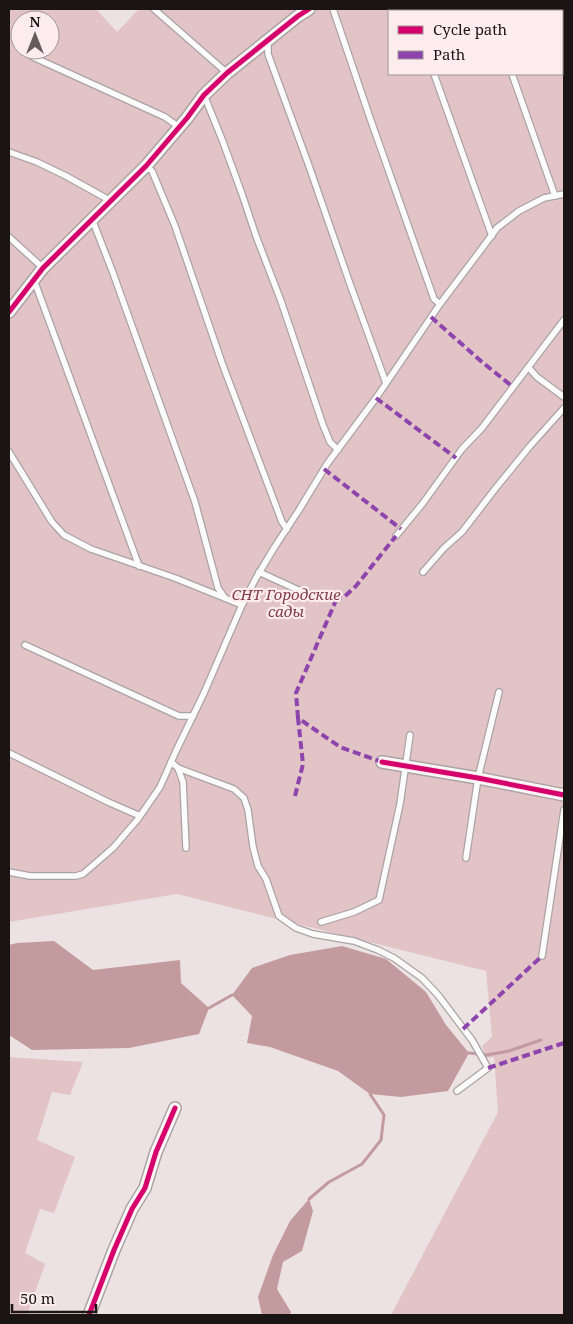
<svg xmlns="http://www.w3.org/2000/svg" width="573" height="1324" font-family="'Noto Serif',serif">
<rect width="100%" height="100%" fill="#ece2e4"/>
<g fill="#e2c3c6" fill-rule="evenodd">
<path d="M 10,9 L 96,9 L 117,32 L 139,9 L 564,9 L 564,1315 L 391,1315 L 498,1112 L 494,1057 L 486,1058 L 482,1046 L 492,1037 L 486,971 L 177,894 L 9,922 L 9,10 ZM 389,11 L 562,11 L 562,74 L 389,74 ZM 20,20 L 50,20 L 50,50 L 20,50 Z"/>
<path d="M 9,1057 L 83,1062 L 70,1095 L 52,1092 L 37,1140 L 75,1157 L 54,1213 L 40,1209 L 25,1253 L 45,1264 L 27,1315 L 9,1315 Z"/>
</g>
<g fill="#c39a9e">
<path d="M 54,941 L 93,970 L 180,960 L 181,983 L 209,1008 L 199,1034 L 129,1048 L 32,1050 L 9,1035 L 9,945 L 17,943 Z"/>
<path d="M 342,946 L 386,959 L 426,992 L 446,1025 L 469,1053 L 448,1091 L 401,1097 L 370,1094 L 338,1071 L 270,1047 L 247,1043 L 252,1016 L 232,995 L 252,968 L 290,955 Z"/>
<path d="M 309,1199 L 313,1211 L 302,1251 L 283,1262 L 277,1289 L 291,1312 L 290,1315 L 262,1315 L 258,1297 L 273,1255 L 290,1221 Z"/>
</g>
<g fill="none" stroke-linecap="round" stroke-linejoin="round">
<g stroke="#c39a9e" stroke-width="3">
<path d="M 209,1008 L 232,995"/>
<path d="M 469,1053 L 487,1055 L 509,1051 L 541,1040"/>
<path d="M 309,1199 L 329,1182 L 362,1164 L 381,1140 L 384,1115 L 370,1094"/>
</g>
<defs>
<g id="service">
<path d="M 154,9 L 227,73"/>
<path d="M 333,9 L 370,118 L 434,299 L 440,304"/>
<path d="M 412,9 L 413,11"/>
<path d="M 490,9 L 491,11"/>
<path d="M 268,41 L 268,54 L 309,166 L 350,284 L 386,383"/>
<path d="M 33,57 L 165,117 L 179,127"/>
<path d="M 434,74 L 492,236"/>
<path d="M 512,74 L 555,196"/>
<path d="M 204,95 L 223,142 L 242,194 L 256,236 L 281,301 L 323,425 L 330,442 L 338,450"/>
<path d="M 9,152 L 37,162 L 66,176 L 111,201"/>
<path d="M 146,166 L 152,171 L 175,226 L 222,363 L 282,522 L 287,529"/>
<path d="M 92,219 L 113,273 L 195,502 L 218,588 L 225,598"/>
<path d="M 9,237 L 43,268"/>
<path d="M 34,280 L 139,566"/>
<path d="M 529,368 L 537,377 L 564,397"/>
<path d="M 9,452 L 52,522 L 64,535 L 91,549 L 175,578 L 242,605 L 256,578 L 274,548 L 299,510 L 327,464 L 376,398 L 440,304 L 480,251 L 497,228 L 519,211 L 544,198 L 564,194"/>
<path d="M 396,536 L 423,503 L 462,449 L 482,428 L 564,320"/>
<path d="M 259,572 L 296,589 L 322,598"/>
<path d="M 423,572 L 444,548 L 462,532 L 495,489 L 530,446 L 564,408"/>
<path d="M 25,645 L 179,716 L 193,716"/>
<path d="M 9,753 L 108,802 L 140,816"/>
<path d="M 171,762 L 178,768 L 234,789 L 244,798 L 248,810 L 253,847 L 258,866 L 266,879 L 279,916 L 296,928 L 313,934 L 354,941 L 378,950 L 394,958 L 422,978 L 438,995 L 472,1040 L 488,1068 L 457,1091"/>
<path d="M 178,768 L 183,782 L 186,848"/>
<path d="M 466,858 L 478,778 L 499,692"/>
<path d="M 9,872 L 30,876 L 76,876 L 83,874 L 113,848 L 138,819 L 160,787 L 176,751 L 204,693 L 242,605"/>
<path d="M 321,922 L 354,912 L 379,900 L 400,804 L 410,735"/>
<path d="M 542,956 L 564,810"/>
</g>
<g id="minor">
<path d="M 9,312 L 43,268 L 146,166 L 187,118 L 204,95 L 227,73 L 298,16 L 309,9"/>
<path d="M 382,762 L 478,778 L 564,795"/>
<path d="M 89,1315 L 114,1250 L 132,1209 L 145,1188 L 156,1152 L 175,1108"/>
</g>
</defs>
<use href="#service" stroke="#aaa3a4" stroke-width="8"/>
<use href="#minor" stroke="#aaa3a4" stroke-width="14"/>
<use href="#service" stroke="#fcfbfb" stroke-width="5.5"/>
<use href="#minor" stroke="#fcfbfb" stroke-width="11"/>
<g stroke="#8e44ad" stroke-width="4" stroke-dasharray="8 4" stroke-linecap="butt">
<path d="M 431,317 L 482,362 L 513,387"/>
<path d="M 376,398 L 456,458"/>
<path d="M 324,469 L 401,529"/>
<path d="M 322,598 L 343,598 L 356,586 L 396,536"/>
<path d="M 298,718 L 296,693 L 337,598"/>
<path d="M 295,796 L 303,764 L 298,718 L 340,747 L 382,762"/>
<path d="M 463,1029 L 542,956"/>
<path d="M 488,1068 L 564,1043"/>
</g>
<defs>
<g id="cycleway">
<path d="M 9,312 L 43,268 L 146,166 L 187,118 L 204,95 L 227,73 L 298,16 L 309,9"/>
<path d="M 382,762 L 478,778 L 564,795"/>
<path d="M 89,1315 L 114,1250 L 132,1209 L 145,1188 L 156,1152 L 175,1108"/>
</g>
</defs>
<use href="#cycleway" stroke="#fceced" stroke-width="8"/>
<use href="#cycleway" stroke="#d6006c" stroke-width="5"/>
</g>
<g text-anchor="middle" stroke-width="4.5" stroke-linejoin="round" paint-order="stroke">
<g font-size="15" font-style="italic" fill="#833c46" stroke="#fceced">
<text x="286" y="600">СНТ Городские<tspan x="286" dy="17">сады</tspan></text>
</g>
</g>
<rect width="573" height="1324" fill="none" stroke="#1a1415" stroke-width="20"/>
<rect x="388" y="10" width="175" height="65" fill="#fceced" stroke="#a29697"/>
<rect x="398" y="26" width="25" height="8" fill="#d6006c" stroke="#a29697"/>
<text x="433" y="35" font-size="15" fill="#1a1415">Cycle path</text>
<rect x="398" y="51" width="25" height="8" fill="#8e44ad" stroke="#a29697"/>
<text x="433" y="60" font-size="15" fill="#1a1415">Path</text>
<g transform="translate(35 35)"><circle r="24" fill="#fceced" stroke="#a29697"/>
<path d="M0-4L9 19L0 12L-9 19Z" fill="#645c5d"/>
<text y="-8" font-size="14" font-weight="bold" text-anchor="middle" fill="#1a1415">N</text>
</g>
<path d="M12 1304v8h84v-8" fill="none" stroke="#1a1415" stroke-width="2.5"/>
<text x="20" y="1304" font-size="15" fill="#1a1415" stroke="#fceced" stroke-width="4" paint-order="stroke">50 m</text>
</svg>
